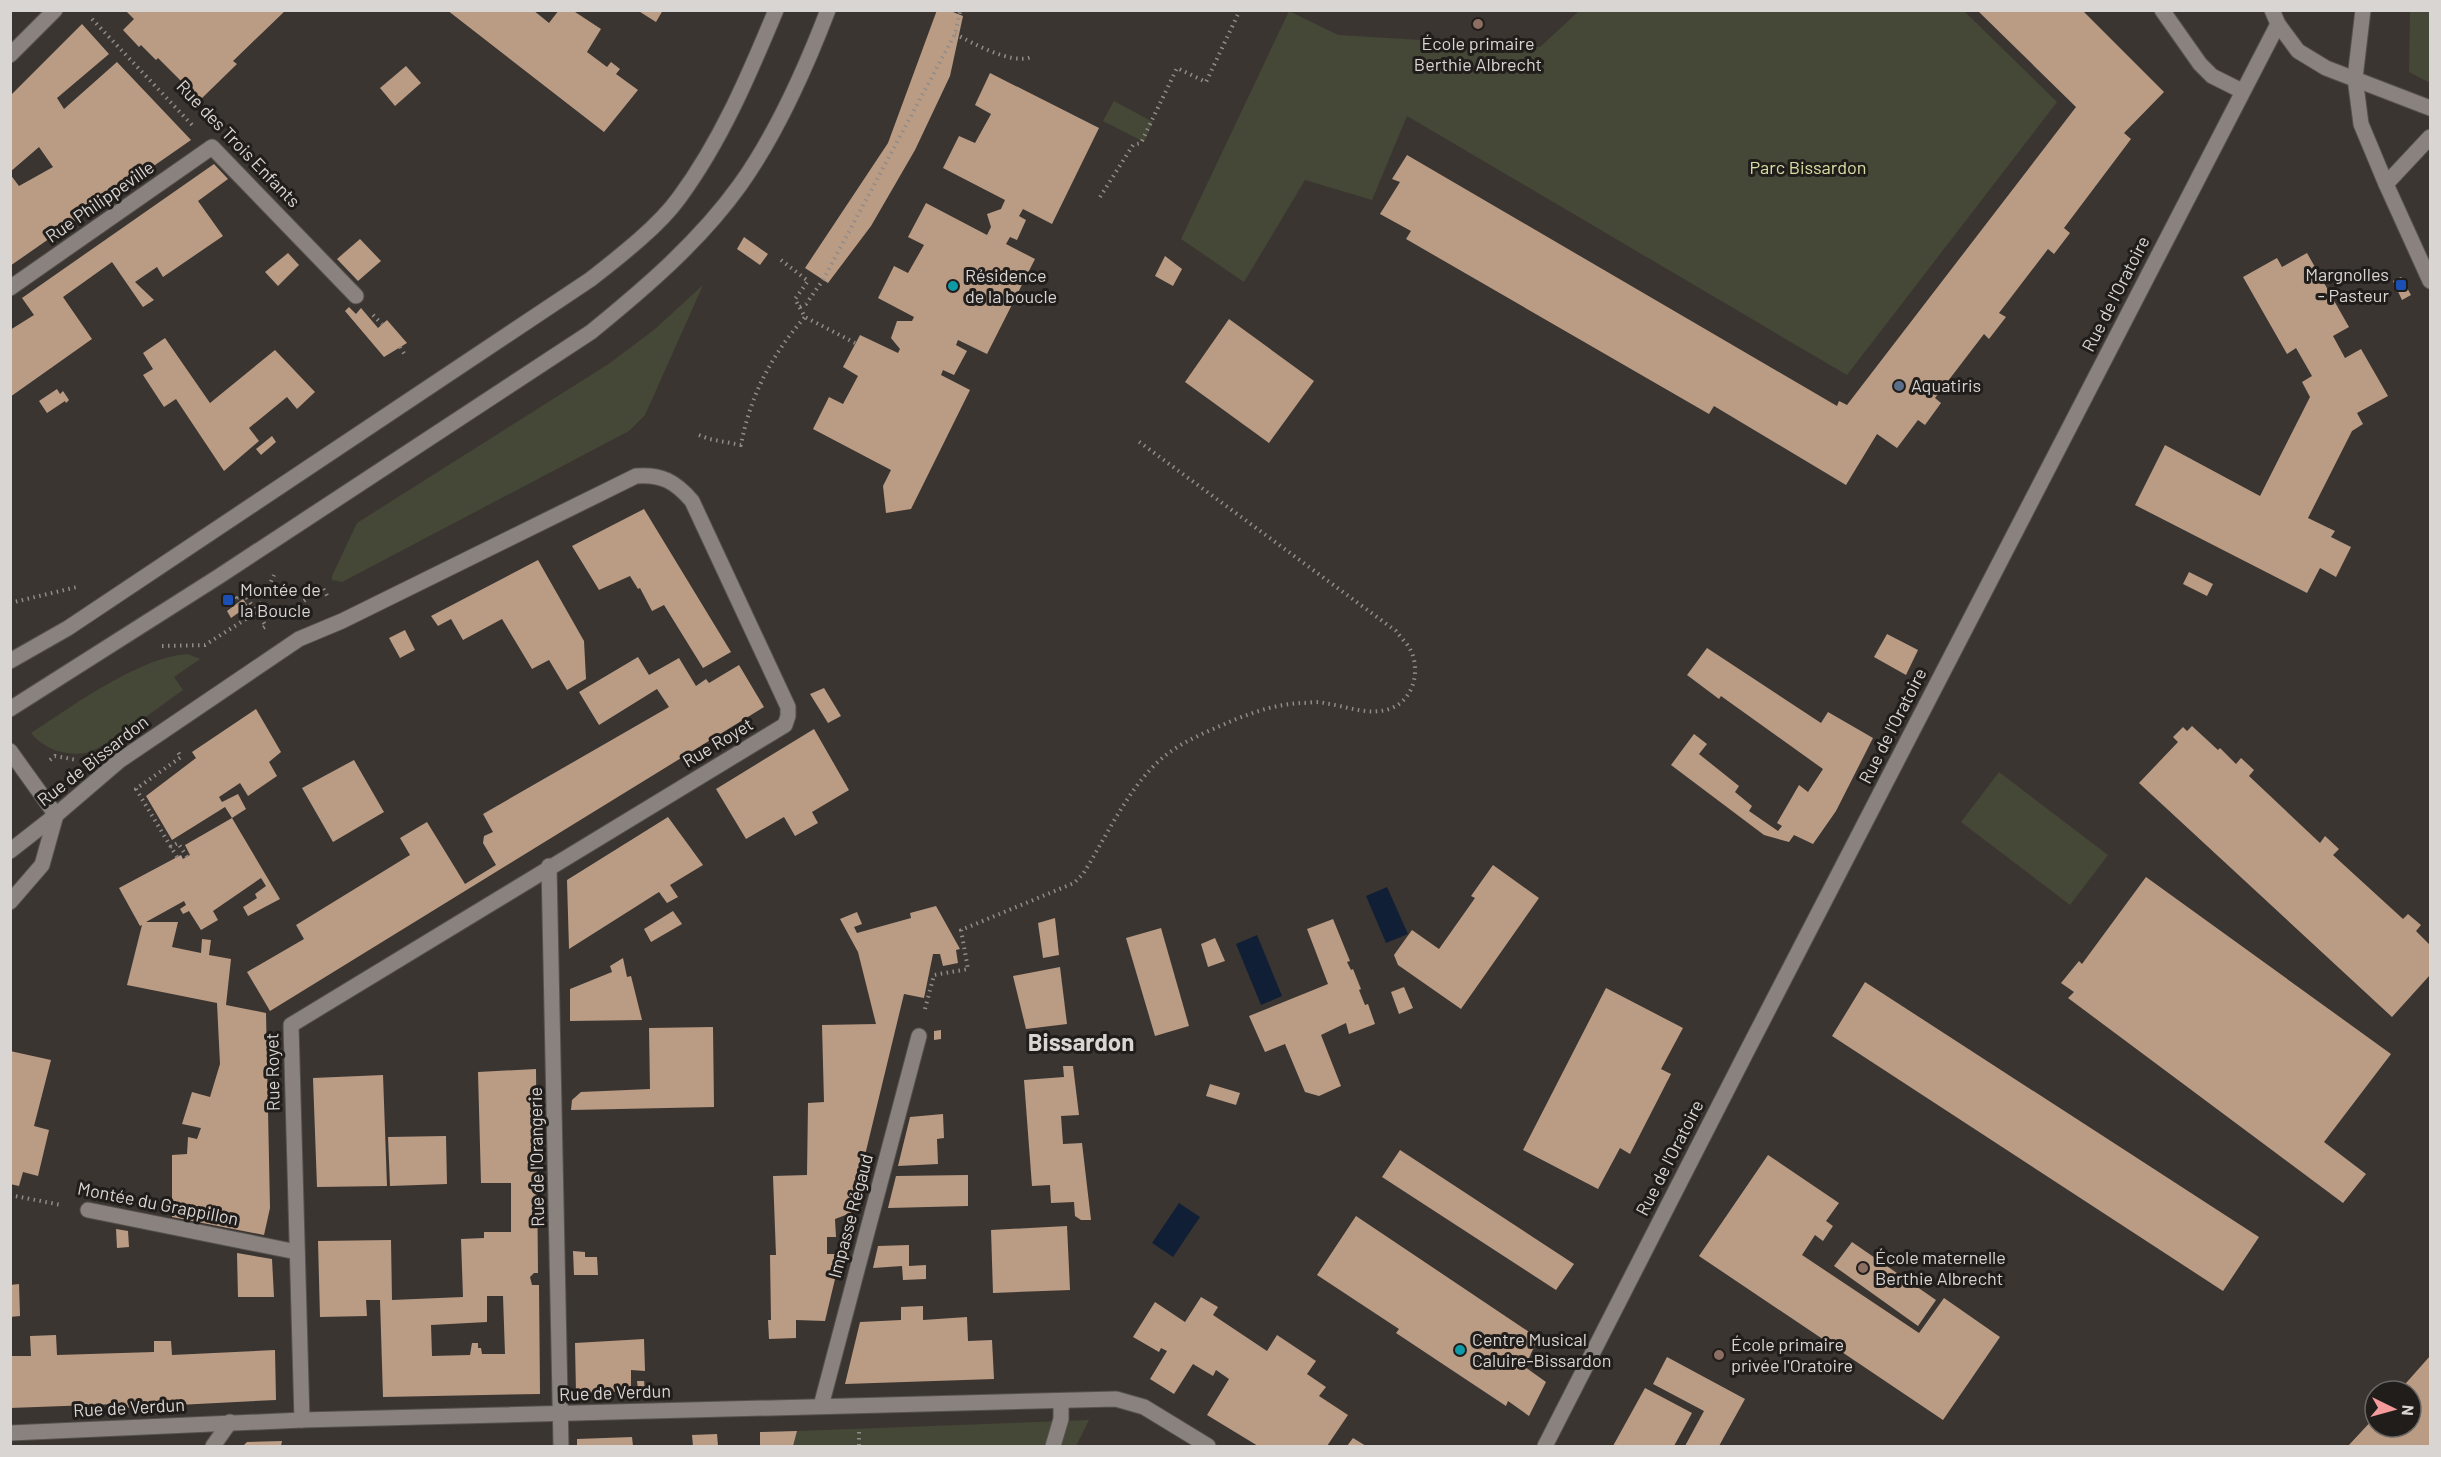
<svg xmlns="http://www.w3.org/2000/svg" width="2441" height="1457" font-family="Barlow,sans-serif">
<rect width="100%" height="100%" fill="#3b3531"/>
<g fill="#454836">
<path d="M 1289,11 L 1338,35 L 1540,47 L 1579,11 L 1964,11 L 2057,102 L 1847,375 L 1407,116 L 1372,200 L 1305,180 L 1244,282 L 1181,239 Z"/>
<path d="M 2410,11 L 2430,11 L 2430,83 L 2409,72 Z"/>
<path d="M 1114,101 L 1153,122 L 1144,142 L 1103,121 Z"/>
<path d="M 703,285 L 645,415 L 629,431 L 342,582 L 332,580 L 332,576 L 357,523 L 610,363 L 655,329 Z"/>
<path d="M 188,654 L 200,659 L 174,677 L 183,690 C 164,703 104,750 85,753 C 64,756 44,749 31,733 C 73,706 139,657 188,654 Z"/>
<path d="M 1999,772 L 2108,855 L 2070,905 L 1961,822 Z"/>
<path d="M 1089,1420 L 1076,1446 L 793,1446 L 797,1431 Z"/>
</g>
<g fill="#111f36">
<path d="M 1387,887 L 1408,934 L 1386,943 L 1366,896 Z"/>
<path d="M 1257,935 L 1282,996 L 1261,1005 L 1236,944 Z"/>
<path d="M 1179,1203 L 1200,1217 L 1173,1257 L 1152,1243 Z"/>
</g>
<g fill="#ba9c85" fill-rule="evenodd">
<path d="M 125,10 L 286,10 L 233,61 L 237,64 L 200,100 L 158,58 L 156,60 L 141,45 L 139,47 L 123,30 L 134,19 Z"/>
<path d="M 447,10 L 533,10 L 549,23 L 559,10 L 572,10 L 601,29 L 587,52 L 607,67 L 611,62 L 620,69 L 616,74 L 638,90 L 604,132 Z"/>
<path d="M 637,10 L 663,10 L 656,22 Z"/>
<path d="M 937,10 L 948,10 L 963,16 L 950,76 L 915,150 L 871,226 L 828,283 L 805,268 L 888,143 Z"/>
<path d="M 1977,10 L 2082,10 L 2164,92 L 2124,133 L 2131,139 L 2064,228 L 2070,233 L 2054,254 L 2048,249 L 1999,313 L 2006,317 L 1989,339 L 1984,334 L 1935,398 L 1941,403 L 1925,425 L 1918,420 L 1897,448 L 1877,434 L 1846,485 L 1714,406 L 1709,414 L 1406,239 L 1411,231 L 1380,214 L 1400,182 L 1392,179 L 1407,155 L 1837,406 L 1839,401 L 1847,405 L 2076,107 Z"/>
<path d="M 82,24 L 109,54 L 57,98 L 64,109 L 117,62 L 191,140 L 10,266 L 10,174 L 19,186 L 53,167 L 39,147 L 10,172 L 10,96 Z"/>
<path d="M 406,66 L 421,83 L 395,106 L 380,88 Z"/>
<path d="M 990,73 L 1099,128 L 1052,224 L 1023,209 L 1019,216 L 1026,220 L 1017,240 L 1010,237 L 1006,244 L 1035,259 L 987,354 L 958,340 L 956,345 L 967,351 L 954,375 L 943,370 L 941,375 L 970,390 L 911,509 L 886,513 L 883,486 L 891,470 L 813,429 L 829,397 L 843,404 L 858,376 L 843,367 L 860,335 L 898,353 L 900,349 L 891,338 L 897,321 L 912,321 L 914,317 L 878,298 L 894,266 L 908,273 L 924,245 L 908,237 L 926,203 L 987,235 L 991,227 L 987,214 L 1001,209 L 1005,200 L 943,168 L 959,136 L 975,143 L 991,114 L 975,105 Z"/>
<path d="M 214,164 L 228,179 L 198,201 L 223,236 L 163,277 L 157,267 L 135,282 L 154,300 L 143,307 L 112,262 L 63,297 L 92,339 L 10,397 L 10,330 L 34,315 L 22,298 Z"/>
<path d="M 744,237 L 768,254 L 760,265 L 737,249 Z"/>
<path d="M 360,239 L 381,261 L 358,281 L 337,259 Z"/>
<path d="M 288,253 L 299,265 L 278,286 L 265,272 Z"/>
<path d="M 2307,253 L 2349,327 L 2333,336 L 2345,358 L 2361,349 L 2388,396 L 2357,413 L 2363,424 L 2352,431 L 2308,518 L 2335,531 L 2331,537 L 2351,547 L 2336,577 L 2320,568 L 2307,593 L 2135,505 L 2165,445 L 2260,496 L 2310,397 L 2302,382 L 2312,376 L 2296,348 L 2287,354 L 2243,277 L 2277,258 L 2282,267 Z"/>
<path d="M 1165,256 L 1182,269 L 1173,286 L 1155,276 Z"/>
<path d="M 2401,277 L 2411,295 L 2402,300 L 2393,281 Z"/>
<path d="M 349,307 L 356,314 L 361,308 L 378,328 L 387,320 L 407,343 L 384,357 L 345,311 Z"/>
<path d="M 1229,319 L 1314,381 L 1269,443 L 1185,382 Z"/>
<path d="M 165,338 L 210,403 L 275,350 L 315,392 L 297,409 L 287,397 L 249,428 L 259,441 L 224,471 L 176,399 L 164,407 L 143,375 L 153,369 L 143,353 Z"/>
<path d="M 57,389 L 60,394 L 63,391 L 69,400 L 66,403 L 65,401 L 47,413 L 39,401 Z"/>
<path d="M 272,436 L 276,442 L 261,455 L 256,449 Z"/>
<path d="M 644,509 L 731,652 L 703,668 L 664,605 L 652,611 L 640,588 L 638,589 L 630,576 L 599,590 L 572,546 Z"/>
<path d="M 538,560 L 584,641 L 586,679 L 567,690 L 549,660 L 532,669 L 502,619 L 463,640 L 451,619 L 438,626 L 431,616 Z"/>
<path d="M 2189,572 L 2213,584 L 2207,596 L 2183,584 Z"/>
<path d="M 243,599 L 248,606 L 231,618 L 227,611 Z"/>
<path d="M 405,630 L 415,650 L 400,658 L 389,638 Z"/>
<path d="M 1887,634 L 1918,650 L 1906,675 L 1874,657 Z"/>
<path d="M 1707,648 L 1821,723 L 1828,712 L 1873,738 L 1836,811 L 1813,844 L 1794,835 L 1789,842 L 1764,835 L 1671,765 L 1694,734 L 1707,744 L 1699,754 L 1739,786 L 1735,792 L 1752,806 L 1749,811 L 1778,831 L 1782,826 L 1777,823 L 1799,785 L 1808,792 L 1823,769 L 1721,696 L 1719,699 L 1687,675 Z"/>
<path d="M 638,657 L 649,675 L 679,658 L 696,686 L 706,679 L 709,683 L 739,665 L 764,707 L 270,1011 L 247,972 L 304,939 L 296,925 L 410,855 L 400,838 L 427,822 L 465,884 L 496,865 L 483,843 L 484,836 L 493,832 L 483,814 L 669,707 L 657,689 L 599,725 L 579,692 Z"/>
<path d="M 824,688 L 841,716 L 828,723 L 810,694 Z"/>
<path d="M 256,709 L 281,752 L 269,762 L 277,776 L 248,796 L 240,783 L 219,797 L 222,802 L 238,794 L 246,809 L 232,818 L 225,807 L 172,840 L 146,796 L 196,758 L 192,752 Z"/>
<path d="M 2192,726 L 2218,750 L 2220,748 L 2236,764 L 2241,758 L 2254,770 L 2249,776 L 2320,843 L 2325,836 L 2339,849 L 2333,855 L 2403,919 L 2408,914 L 2421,925 L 2416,931 L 2430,945 L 2430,975 L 2392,1017 L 2139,783 L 2178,742 L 2173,737 L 2183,727 L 2187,731 Z"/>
<path d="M 814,729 L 849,790 L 812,812 L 818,823 L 795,836 L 784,817 L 746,839 L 716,789 Z"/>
<path d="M 354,760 L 384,812 L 333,842 L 302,788 Z"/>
<path d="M 668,817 L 703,865 L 670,885 L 678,897 L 667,903 L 659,892 L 569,949 L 567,880 Z"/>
<path d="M 232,818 L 280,899 L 248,916 L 243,907 L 257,898 L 255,894 L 266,886 L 261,878 L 213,911 L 218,920 L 201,930 L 189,911 L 183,914 L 180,909 L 186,905 L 184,901 L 146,922 L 178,922 L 172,947 L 201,953 L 202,939 L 211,940 L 209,955 L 231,959 L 226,1005 L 266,1013 L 270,1208 L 264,1235 L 172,1217 L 172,1155 L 187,1154 L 188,1137 L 197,1139 L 201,1128 L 182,1124 L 192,1092 L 210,1097 L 220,1064 L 217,1003 L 127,985 L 142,925 L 140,926 L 119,888 L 181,855 L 183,859 L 190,855 L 185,845 Z"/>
<path d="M 1493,865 L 1539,898 L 1461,1009 L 1398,965 L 1394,955 L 1412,930 L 1439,949 L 1475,898 L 1471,896 Z"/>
<path d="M 2146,877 L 2391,1054 L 2324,1142 L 2366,1174 L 2343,1203 L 2068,998 L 2074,992 L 2061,983 L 2079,961 L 2082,964 Z"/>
<path d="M 936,906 L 960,949 L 956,950 L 958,963 L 943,966 L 940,954 L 933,954 L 924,998 L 904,994 L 851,1213 L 835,1219 L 836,1237 L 827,1237 L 827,1254 L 841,1254 L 825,1321 L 796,1320 L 796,1338 L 769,1339 L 768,1320 L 771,1320 L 770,1255 L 776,1255 L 773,1176 L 807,1175 L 808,1103 L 824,1102 L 822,1025 L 876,1024 L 858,952 L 840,919 L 857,912 L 862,924 L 854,927 L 857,933 L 911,918 L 910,913 Z"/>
<path d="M 673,911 L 682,924 L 651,942 L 644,929 Z"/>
<path d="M 1055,918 L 1059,955 L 1043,958 L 1038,923 Z"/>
<path d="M 1333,919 L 1350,961 L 1347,962 L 1351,970 L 1353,969 L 1361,989 L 1359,990 L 1365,1005 L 1368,1004 L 1375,1024 L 1349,1034 L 1346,1023 L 1321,1035 L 1341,1086 L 1319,1096 L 1305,1092 L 1285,1044 L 1265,1052 L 1249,1016 L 1328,984 L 1307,929 Z"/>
<path d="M 1161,928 L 1189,1026 L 1155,1036 L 1126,938 Z"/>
<path d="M 1215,938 L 1225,961 L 1208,967 L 1201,944 Z"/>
<path d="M 623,958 L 627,977 L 631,976 L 642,1020 L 570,1021 L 570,989 L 612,972 L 610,966 Z"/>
<path d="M 1060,967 L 1067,1024 L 1026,1029 L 1013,976 Z"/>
<path d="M 1865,982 L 2259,1237 L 2223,1291 L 1832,1036 Z"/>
<path d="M 1404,987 L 1413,1008 L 1399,1014 L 1391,992 Z"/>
<path d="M 1606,988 L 1683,1028 L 1661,1069 L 1671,1074 L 1630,1154 L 1620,1148 L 1598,1189 L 1523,1150 Z"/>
<path d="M 713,1027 L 714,1107 L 571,1110 L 572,1100 L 581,1092 L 650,1089 L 649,1028 Z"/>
<path d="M 941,1030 L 941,1039 L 934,1040 L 934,1031 Z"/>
<path d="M 10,1051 L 51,1060 L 34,1126 L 49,1130 L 38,1176 L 23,1172 L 19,1186 L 10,1184 Z"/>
<path d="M 1063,1066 L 1073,1066 L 1079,1115 L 1061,1116 L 1063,1144 L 1082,1143 L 1091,1220 L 1081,1220 L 1075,1216 L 1074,1202 L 1051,1203 L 1050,1185 L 1032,1186 L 1024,1080 L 1064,1077 Z"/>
<path d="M 536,1069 L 538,1273 L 534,1273 L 530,1277 L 532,1285 L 539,1285 L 540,1394 L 383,1397 L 380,1300 L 366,1300 L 367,1316 L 320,1317 L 318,1241 L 391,1240 L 392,1300 L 463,1297 L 461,1239 L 484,1238 L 484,1232 L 511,1232 L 511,1183 L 481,1183 L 478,1072 ZM 487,1296 L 503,1296 L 505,1354 L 482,1354 L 481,1348 L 478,1348 L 478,1343 L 472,1343 L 470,1355 L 432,1356 L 431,1325 L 487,1322 Z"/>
<path d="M 383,1075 L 387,1186 L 317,1187 L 313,1078 Z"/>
<path d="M 1210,1084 L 1240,1093 L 1236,1105 L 1206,1096 Z"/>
<path d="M 943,1114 L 944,1138 L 937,1139 L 938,1164 L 898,1166 L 910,1117 Z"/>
<path d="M 446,1136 L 447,1184 L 390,1186 L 388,1137 Z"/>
<path d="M 1400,1150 L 1574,1264 L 1556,1290 L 1382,1177 Z"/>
<path d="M 1768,1155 L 1839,1203 L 1826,1221 L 1833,1226 L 1823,1241 L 1815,1235 L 1802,1255 L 1919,1333 L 1944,1298 L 2000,1337 L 1943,1420 L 1699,1256 Z"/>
<path d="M 968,1175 L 968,1206 L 888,1208 L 896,1176 Z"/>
<path d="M 1356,1216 L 1538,1338 L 1525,1367 L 1546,1382 L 1529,1416 L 1508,1401 L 1506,1406 L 1396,1333 L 1399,1329 L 1317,1275 Z"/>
<path d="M 1067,1226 L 1070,1290 L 993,1293 L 991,1230 Z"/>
<path d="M 116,1229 L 128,1231 L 129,1247 L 117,1248 Z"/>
<path d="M 1852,1242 L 1936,1300 L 1918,1326 L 1834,1266 Z"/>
<path d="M 909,1245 L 909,1266 L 926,1265 L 926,1279 L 903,1280 L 902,1266 L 873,1268 L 878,1246 Z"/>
<path d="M 573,1251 L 585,1252 L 585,1257 L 597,1257 L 598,1275 L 574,1275 Z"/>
<path d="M 237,1253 L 272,1259 L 274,1297 L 238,1297 Z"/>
<path d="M 19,1284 L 20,1316 L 10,1317 L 10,1285 Z"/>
<path d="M 1201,1297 L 1218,1307 L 1213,1315 L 1267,1351 L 1277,1335 L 1316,1361 L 1307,1374 L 1326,1387 L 1319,1396 L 1348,1415 L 1327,1446 L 1258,1446 L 1207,1415 L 1229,1379 L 1216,1370 L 1213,1376 L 1193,1364 L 1174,1394 L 1150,1379 L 1167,1351 L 1161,1348 L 1159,1352 L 1133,1337 L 1155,1302 L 1185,1322 Z"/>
<path d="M 923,1306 L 923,1320 L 967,1317 L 968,1341 L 992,1340 L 994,1379 L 845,1384 L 860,1322 L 901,1320 L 901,1307 Z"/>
<path d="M 56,1335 L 57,1355 L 154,1352 L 154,1341 L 171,1341 L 172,1355 L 275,1350 L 276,1400 L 119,1408 L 118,1404 L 10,1408 L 10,1356 L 31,1356 L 30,1336 Z"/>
<path d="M 644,1339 L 645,1371 L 631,1370 L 631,1391 L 576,1393 L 575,1343 Z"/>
<path d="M 2430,1356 L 2430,1446 L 2348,1446 L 2375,1417 L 2375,1427 L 2411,1427 L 2411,1391 L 2399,1391 Z"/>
<path d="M 1667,1357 L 1745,1399 L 1719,1446 L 1685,1446 L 1704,1411 L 1653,1384 Z"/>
<path d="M 637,1381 L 644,1381 L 645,1390 L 638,1390 Z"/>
<path d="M 1645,1388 L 1692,1413 L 1674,1446 L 1613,1446 Z"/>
<path d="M 797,1431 L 793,1446 L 760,1446 L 760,1432 Z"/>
<path d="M 717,1434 L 718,1446 L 693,1446 L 692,1435 Z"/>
<path d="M 632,1437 L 633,1446 L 577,1446 L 577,1439 Z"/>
<path d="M 1353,1438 L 1366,1446 L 1347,1446 Z"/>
<path d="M 282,1441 L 281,1446 L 243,1446 L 247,1442 Z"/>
</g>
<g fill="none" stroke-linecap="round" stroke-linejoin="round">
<defs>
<g id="service">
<path d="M 2162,10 L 2200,64 L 2212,76 L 2242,91"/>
<path d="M 88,1210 L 297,1252"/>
<path d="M 821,1406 L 919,1036"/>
<path d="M 1053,1446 L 1061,1419 L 1061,1401"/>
</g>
<g id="minor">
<path d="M 10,55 L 55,10"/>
<path d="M 2355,78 L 2361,124 L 2386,184 L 2430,281"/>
<path d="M 2386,184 L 2430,137"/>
<path d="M 10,288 L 212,147 L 356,296"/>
<path d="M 10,751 L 56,815"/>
<path d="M 10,851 L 56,815 L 119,761 L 299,639 L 342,621 L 636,476 C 661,474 675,481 692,501 L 788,707 L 788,716 L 785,725 L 291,1025 L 302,1420"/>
<path d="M 549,866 L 561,1446"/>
<path d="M 10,902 L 42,865 L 56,815"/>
<path d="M 10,1433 L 302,1420 L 1116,1399 L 1144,1407 L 1208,1446"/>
<path d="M 213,1446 L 230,1422"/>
<path d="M 1545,1446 L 1748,1049 L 2278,24"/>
</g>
<g id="tertiary">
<path d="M 2272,10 L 2278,24 L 2298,51 L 2326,68 L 2430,108"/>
<path d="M 2355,78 L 2363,10"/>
</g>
<g id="secondary">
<path d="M 10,661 L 68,628 L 591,279 C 619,257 658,227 679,198 C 721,141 749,75 776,10"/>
<path d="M 10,709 L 218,577 L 591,332 C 645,288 699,242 740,185 C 777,133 805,70 828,10"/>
</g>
</defs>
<use href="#service" stroke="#55514d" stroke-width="17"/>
<use href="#minor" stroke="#55514d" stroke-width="17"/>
<use href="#tertiary" stroke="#55514d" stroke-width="17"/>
<use href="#secondary" stroke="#55514d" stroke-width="17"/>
<g stroke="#918c89" stroke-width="4" stroke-dasharray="1.5 4.5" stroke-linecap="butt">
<path d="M 92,19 L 194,127"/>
<path d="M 955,34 C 973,43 1011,65 1031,57"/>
<path d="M 1100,197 L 1133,145 L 1141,143 L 1177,68 L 1206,82 L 1240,10"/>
<path d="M 781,260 L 808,281 L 795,299 L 805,317 L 855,343"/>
<path d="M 800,307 L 806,304 L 823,280 L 955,34 L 960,12 L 956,10"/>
<path d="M 373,315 L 382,324"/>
<path d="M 400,347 L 405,355"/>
<path d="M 699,435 L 709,439 L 741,445 C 750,396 772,354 805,317"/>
<path d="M 10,603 L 77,587"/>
<path d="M 239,604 L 237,598 L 245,595 L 266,626 L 263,628"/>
<path d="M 289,611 L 323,588 L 329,599"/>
<path d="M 162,646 L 205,645 L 257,612 L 274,575"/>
<path d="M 50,760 L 55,756 L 77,760"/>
<path d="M 170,847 L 178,843 L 187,857"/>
<path d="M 177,857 L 136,789 L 181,757 L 178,752"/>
<path d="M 925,1009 L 934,975 L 968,969 L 961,930 L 1074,883 L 1083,874 C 1107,836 1130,783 1166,755 C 1184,741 1206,732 1227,723 C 1250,713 1276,704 1302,703 C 1309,703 1317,701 1324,703 C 1346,706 1370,717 1392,708 C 1414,699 1421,669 1410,649 C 1407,643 1400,637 1396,631 L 1138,441"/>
<path d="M 10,1195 L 61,1205"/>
<path d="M 859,1432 L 859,1446"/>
</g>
<use href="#service" stroke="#89827e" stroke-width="15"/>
<use href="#minor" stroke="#89827e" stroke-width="15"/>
<use href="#tertiary" stroke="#89827e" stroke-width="15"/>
<use href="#secondary" stroke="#89827e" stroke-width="15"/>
</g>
<g fill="#8d6e63" stroke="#201d1b" stroke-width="2">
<circle cx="1478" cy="24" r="6"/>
<circle cx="1863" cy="1268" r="6"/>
<circle cx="1719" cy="1355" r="6"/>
</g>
<g fill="#1a4fb4" stroke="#201d1b" stroke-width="2">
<rect x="2395" y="279" width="12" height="12" rx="3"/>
<rect x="222" y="594" width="12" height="12" rx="3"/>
</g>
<g fill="#0f9aa8" stroke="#201d1b" stroke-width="2">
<circle cx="953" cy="286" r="6"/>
<circle cx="1460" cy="1350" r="6"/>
</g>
<circle fill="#5c6f8a" stroke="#201d1b" stroke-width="2" cx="1899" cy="386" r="6"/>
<g text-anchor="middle" stroke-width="6" stroke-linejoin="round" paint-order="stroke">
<g font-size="18" fill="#d9d5d3" stroke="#201d1b" text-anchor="start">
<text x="1478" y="50" text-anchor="middle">École primaire<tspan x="1478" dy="21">Berthie Albrecht</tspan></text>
<text x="2389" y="281" text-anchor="end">Margnolles<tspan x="2389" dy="21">- Pasteur</tspan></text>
<text x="965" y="282">Résidence<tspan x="965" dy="21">de la boucle</tspan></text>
<text x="1911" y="392">Aquatiris</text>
<text x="240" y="596">Montée de<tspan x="240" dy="21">la Boucle</tspan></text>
<text x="1875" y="1264">École maternelle<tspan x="1875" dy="21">Berthie Albrecht</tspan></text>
<text x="1472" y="1346">Centre Musical<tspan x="1472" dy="21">Caluire-Bissardon</tspan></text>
<text x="1731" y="1351">École primaire<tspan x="1731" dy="21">privée l'Oratoire</tspan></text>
</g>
<g font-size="18" fill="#d9d5d3" stroke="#201d1b">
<text transform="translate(238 144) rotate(46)" y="6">Rue des Trois Enfants</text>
<text transform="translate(100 202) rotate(-35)" y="6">Rue Philippeville</text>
<text transform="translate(2116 294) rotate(-63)" y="6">Rue de l'Oratoire</text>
<text transform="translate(1893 726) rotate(-63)" y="6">Rue de l'Oratoire</text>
<text transform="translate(718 743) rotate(-31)" y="6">Rue Royet</text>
<text transform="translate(93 761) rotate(-38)" y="6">Rue de Bissardon</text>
<text transform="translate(273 1072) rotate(-91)" y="6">Rue Royet</text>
<text transform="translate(537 1157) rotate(-91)" y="6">Rue de l'Orangerie</text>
<text transform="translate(1670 1158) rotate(-63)" y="6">Rue de l'Oratoire</text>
<text transform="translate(158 1204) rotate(11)" y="6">Montée du Grappillon</text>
<text transform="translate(851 1216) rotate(-75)" y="6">Impasse Régaud</text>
<text transform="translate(615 1393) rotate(-2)" y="6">Rue de Verdun</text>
<text transform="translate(129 1408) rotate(-3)" y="6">Rue de Verdun</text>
</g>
<g font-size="18" fill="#d7e0a4" stroke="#201d1b">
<text x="1808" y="174">Parc Bissardon</text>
</g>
<g font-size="24" font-weight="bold" fill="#d9d5d3" stroke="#201d1b">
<text x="1081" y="1051">Bissardon</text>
</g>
</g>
<rect width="2441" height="1457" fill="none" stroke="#d9d5d3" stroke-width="24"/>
<g transform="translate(2393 1409) rotate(95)"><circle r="28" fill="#201d1b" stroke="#6a6765" stroke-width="1.5"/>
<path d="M0-4.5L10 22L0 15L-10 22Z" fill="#f59b9b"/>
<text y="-9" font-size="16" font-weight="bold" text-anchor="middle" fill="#d9d5d3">N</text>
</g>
</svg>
